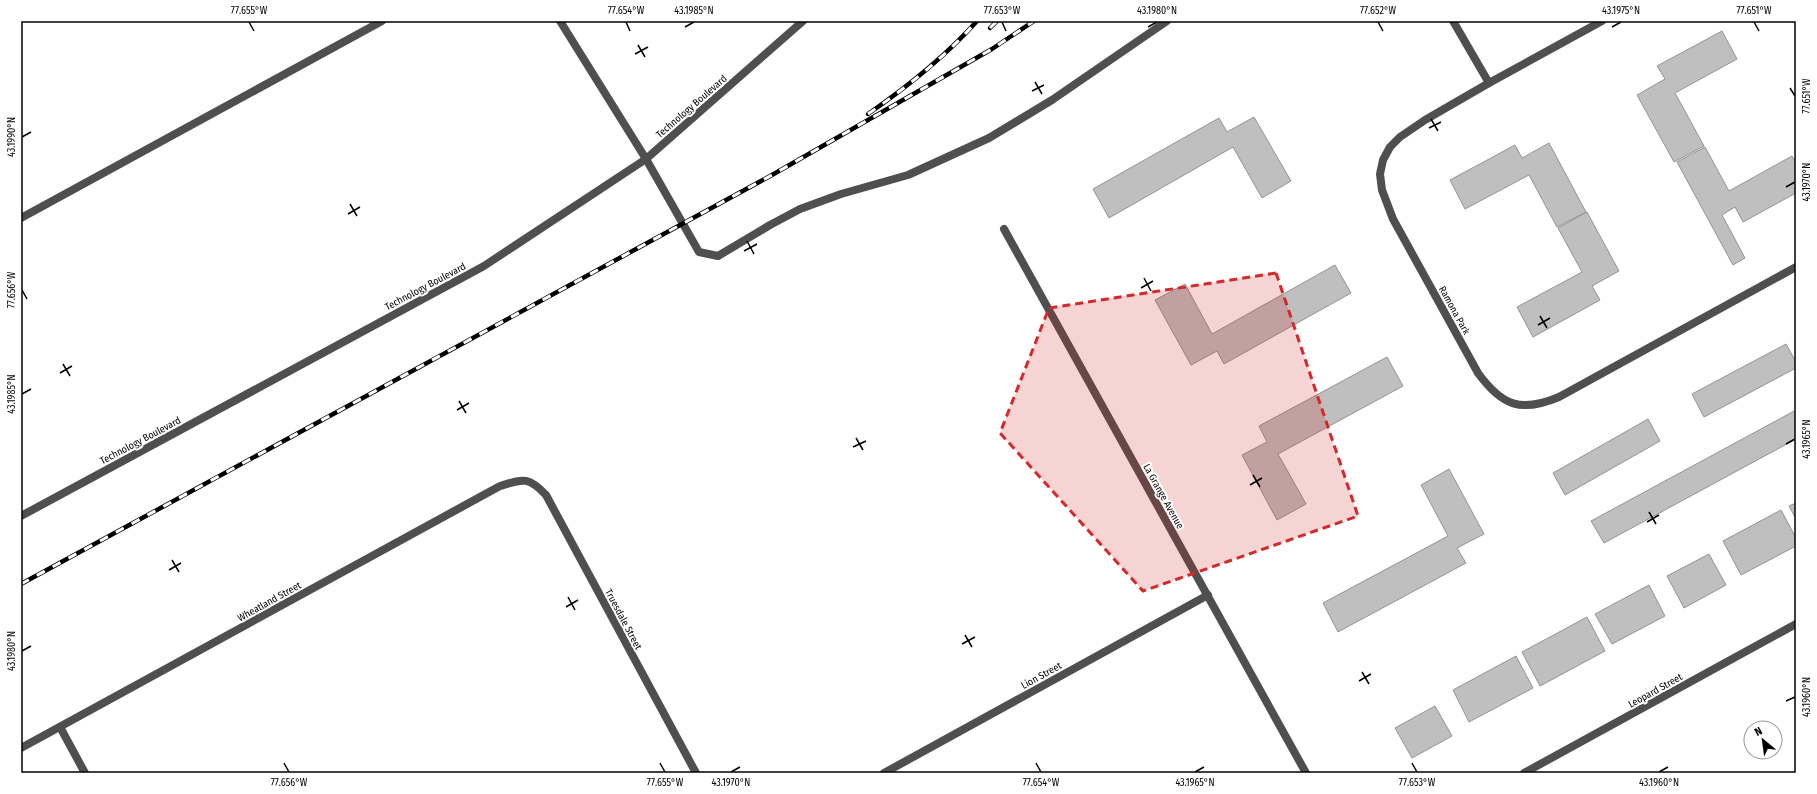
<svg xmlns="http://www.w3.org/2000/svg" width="1817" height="794" font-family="'Fira Sans Condensed',sans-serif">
<rect width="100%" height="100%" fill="#fff"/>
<g fill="#bfbfbf" stroke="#939393">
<path d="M 1722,31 L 1737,59 L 1675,93 L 1704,146 L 1674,162 L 1637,95 L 1665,79 L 1657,66 Z"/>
<path d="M 1254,117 L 1291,181 L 1262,198 L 1233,147 L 1109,218 L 1093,189 L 1219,118 L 1227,132 Z"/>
<path d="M 1549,143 L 1586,212 L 1557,227 L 1529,175 L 1465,209 L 1450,180 L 1515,145 L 1522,158 Z"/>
<path d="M 1705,147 L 1729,191 L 1792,156 L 1796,163 L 1796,193 L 1743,222 L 1735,207 L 1722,215 L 1745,258 L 1733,265 L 1677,162 Z"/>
<path d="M 1587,212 L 1619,271 L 1592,286 L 1600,300 L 1533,337 L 1517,307 L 1582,272 L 1558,228 Z"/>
<path d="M 1335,265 L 1351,293 L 1224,364 L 1217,351 L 1191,365 L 1155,300 L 1185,284 L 1212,334 Z"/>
<path d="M 1786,344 L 1796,362 L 1796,368 L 1704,417 L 1692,394 Z"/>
<path d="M 1387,357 L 1403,386 L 1278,454 L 1306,504 L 1277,520 L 1242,455 L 1267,442 L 1259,426 Z"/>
<path d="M 1796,410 L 1796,439 L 1604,543 L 1591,521 Z"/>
<path d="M 1648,419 L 1660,441 L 1565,495 L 1553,473 Z"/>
<path d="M 1449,469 L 1484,534 L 1457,548 L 1466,563 L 1338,632 L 1323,603 L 1448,536 L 1421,485 Z"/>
<path d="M 1796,503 L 1796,519 L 1789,506 Z"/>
<path d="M 1781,510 L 1796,538 L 1796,546 L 1741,575 L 1723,541 Z"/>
<path d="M 1709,554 L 1726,585 L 1684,608 L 1667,576 Z"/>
<path d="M 1649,585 L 1665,616 L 1612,644 L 1595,614 Z"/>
<path d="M 1587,617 L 1605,651 L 1540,686 L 1522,652 Z"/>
<path d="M 1516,656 L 1533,688 L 1469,722 L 1453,690 Z"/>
<path d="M 1435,706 L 1452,736 L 1412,758 L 1395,728 Z"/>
</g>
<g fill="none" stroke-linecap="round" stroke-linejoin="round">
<g stroke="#4f4f4f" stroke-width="8">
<path d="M 1453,21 L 1489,83"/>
<path d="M 646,159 L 699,252 L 718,256 L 770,225 L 800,209 L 841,194 L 908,175 L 989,138 L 1052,100 L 1167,21"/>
</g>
<g stroke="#4f4f4f" stroke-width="8">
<path d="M 560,21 L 646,159"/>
<path d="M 1602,21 L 1489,83 L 1425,120 L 1400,137 L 1390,147 L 1383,160 L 1380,174 L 1382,190 L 1393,219 L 1478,373 C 1502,406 1521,413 1559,397 L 1796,267"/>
<path d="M 21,218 L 382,21"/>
<path d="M 1004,229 L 1306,773"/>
<path d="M 21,516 L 484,266 L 646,159 L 803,21"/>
<path d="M 60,727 L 85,773"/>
<path d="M 21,748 L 500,486 C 523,479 528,476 546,495 L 696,773"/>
<path d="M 884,773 L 1208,595"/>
<path d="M 1524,773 L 1796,624"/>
</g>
<defs>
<g id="rail">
<path d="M 990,28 L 997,21"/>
<path d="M 868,114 C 907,87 945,57 977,21"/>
<path d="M 21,584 L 772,175 L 992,49 L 1034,21"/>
</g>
</defs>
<use href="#rail" stroke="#000" stroke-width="4.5"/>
<use href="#rail" stroke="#fff" stroke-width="3" stroke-dasharray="9" stroke-linecap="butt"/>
</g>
<path fill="#d62828" fill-opacity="0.2" stroke="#d62828" stroke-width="3" stroke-dasharray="8 5" stroke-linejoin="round" d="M 1276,273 L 1358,516 L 1143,591 L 1000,433 L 1049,308 Z"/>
<path fill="none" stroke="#000" stroke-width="1.5" d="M 249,22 L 254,31M 626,22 L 630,31M 1002,22 L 1006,31M 1378,22 L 1383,31M 1754,22 L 1759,31M 685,27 L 694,22M 1148,27 L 1157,22M 1612,27 L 1621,22M 638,45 L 645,57M 635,54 L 648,47M 1035,82 L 1042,94M 1790,88 L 1795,96M 1032,91 L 1044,85M 1431,119 L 1438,131M 1429,128 L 1441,122M 22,137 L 31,132M 1786,187 L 1795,182M 350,204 L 357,216M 348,214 L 360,207M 747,241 L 754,254M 744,251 L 757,244M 1144,278 L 1151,291M 1141,288 L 1153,281M 22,290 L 27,299M 1540,316 L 1547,328M 1538,325 L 1550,318M 63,364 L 70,376M 60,373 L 72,366M 22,394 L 31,389M 459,401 L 466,413M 457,410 L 469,403M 856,438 L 863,450M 1786,444 L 1795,439M 853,447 L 866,441M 1253,475 L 1260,487M 1250,485 L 1262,478M 1649,512 L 1656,524M 1647,522 L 1659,515M 172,560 L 179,572M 169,570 L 181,563M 568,597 L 575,610M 566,607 L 578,600M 965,635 L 972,647M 962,644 L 975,637M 22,651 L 31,646M 1362,672 L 1369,684M 1359,681 L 1371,674M 1786,701 L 1795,697M 284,763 L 289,772M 660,763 L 665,772M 1036,763 L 1041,772M 1412,763 L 1417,772M 731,772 L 740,767M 1195,772 L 1204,767M 1659,772 L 1668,767"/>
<g text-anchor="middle" stroke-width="4" stroke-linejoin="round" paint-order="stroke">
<g font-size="10" fill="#000" stroke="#fff">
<text transform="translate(691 106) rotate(-41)" y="4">Technology Boulevard</text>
<text transform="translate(425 286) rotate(-28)" y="4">Technology Boulevard</text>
<text transform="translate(1455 310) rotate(61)" y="4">Ramona Park</text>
<text transform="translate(140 440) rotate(-28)" y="4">Technology Boulevard</text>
<text transform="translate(1164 496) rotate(61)" y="4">La Grange Avenue</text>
<text transform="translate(269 601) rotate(-29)" y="4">Wheatland Street</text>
<text transform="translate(624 619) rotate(62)" y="4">Truesdale Street</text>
<text transform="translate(1041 675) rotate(-29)" y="4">Lion Street</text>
<text transform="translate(1655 690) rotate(-29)" y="4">Leopard Street</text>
</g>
</g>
<rect width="1817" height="794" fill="none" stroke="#ffffff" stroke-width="44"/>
<g transform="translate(1763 740) rotate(331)"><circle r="19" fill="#ffffff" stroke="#999999"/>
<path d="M0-3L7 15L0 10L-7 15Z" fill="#000000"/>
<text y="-6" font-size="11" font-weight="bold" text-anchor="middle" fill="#000000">N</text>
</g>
<rect x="22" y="22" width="1773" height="750" fill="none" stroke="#000" stroke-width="1.5"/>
<g font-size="10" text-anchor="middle" fill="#000">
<text x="249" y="14">77.655°W</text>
<text x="626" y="14">77.654°W</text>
<text x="694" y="14">43.1985°N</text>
<text x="1002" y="14">77.653°W</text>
<text x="1157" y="14">43.1980°N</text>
<text x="1378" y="14">77.652°W</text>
<text x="1621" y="14">43.1975°N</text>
<text x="1754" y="14">77.651°W</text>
<text transform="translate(1806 96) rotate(-90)" y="4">77.651°W</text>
<text transform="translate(11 137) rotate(-90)" y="4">43.1990°N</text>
<text transform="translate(1806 182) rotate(-90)" y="4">43.1970°N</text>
<text transform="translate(11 290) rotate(-90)" y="4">77.656°W</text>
<text transform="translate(11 394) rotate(-90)" y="4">43.1985°N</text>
<text transform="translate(1806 439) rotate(-90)" y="4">43.1965°N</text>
<text transform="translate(11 651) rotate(-90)" y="4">43.1980°N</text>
<text transform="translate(1806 697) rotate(-90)" y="4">43.1960°N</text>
<text x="289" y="786">77.656°W</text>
<text x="665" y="786">77.655°W</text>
<text x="731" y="786">43.1970°N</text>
<text x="1041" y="786">77.654°W</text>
<text x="1195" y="786">43.1965°N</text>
<text x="1417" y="786">77.653°W</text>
<text x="1659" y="786">43.1960°N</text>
</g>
</svg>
